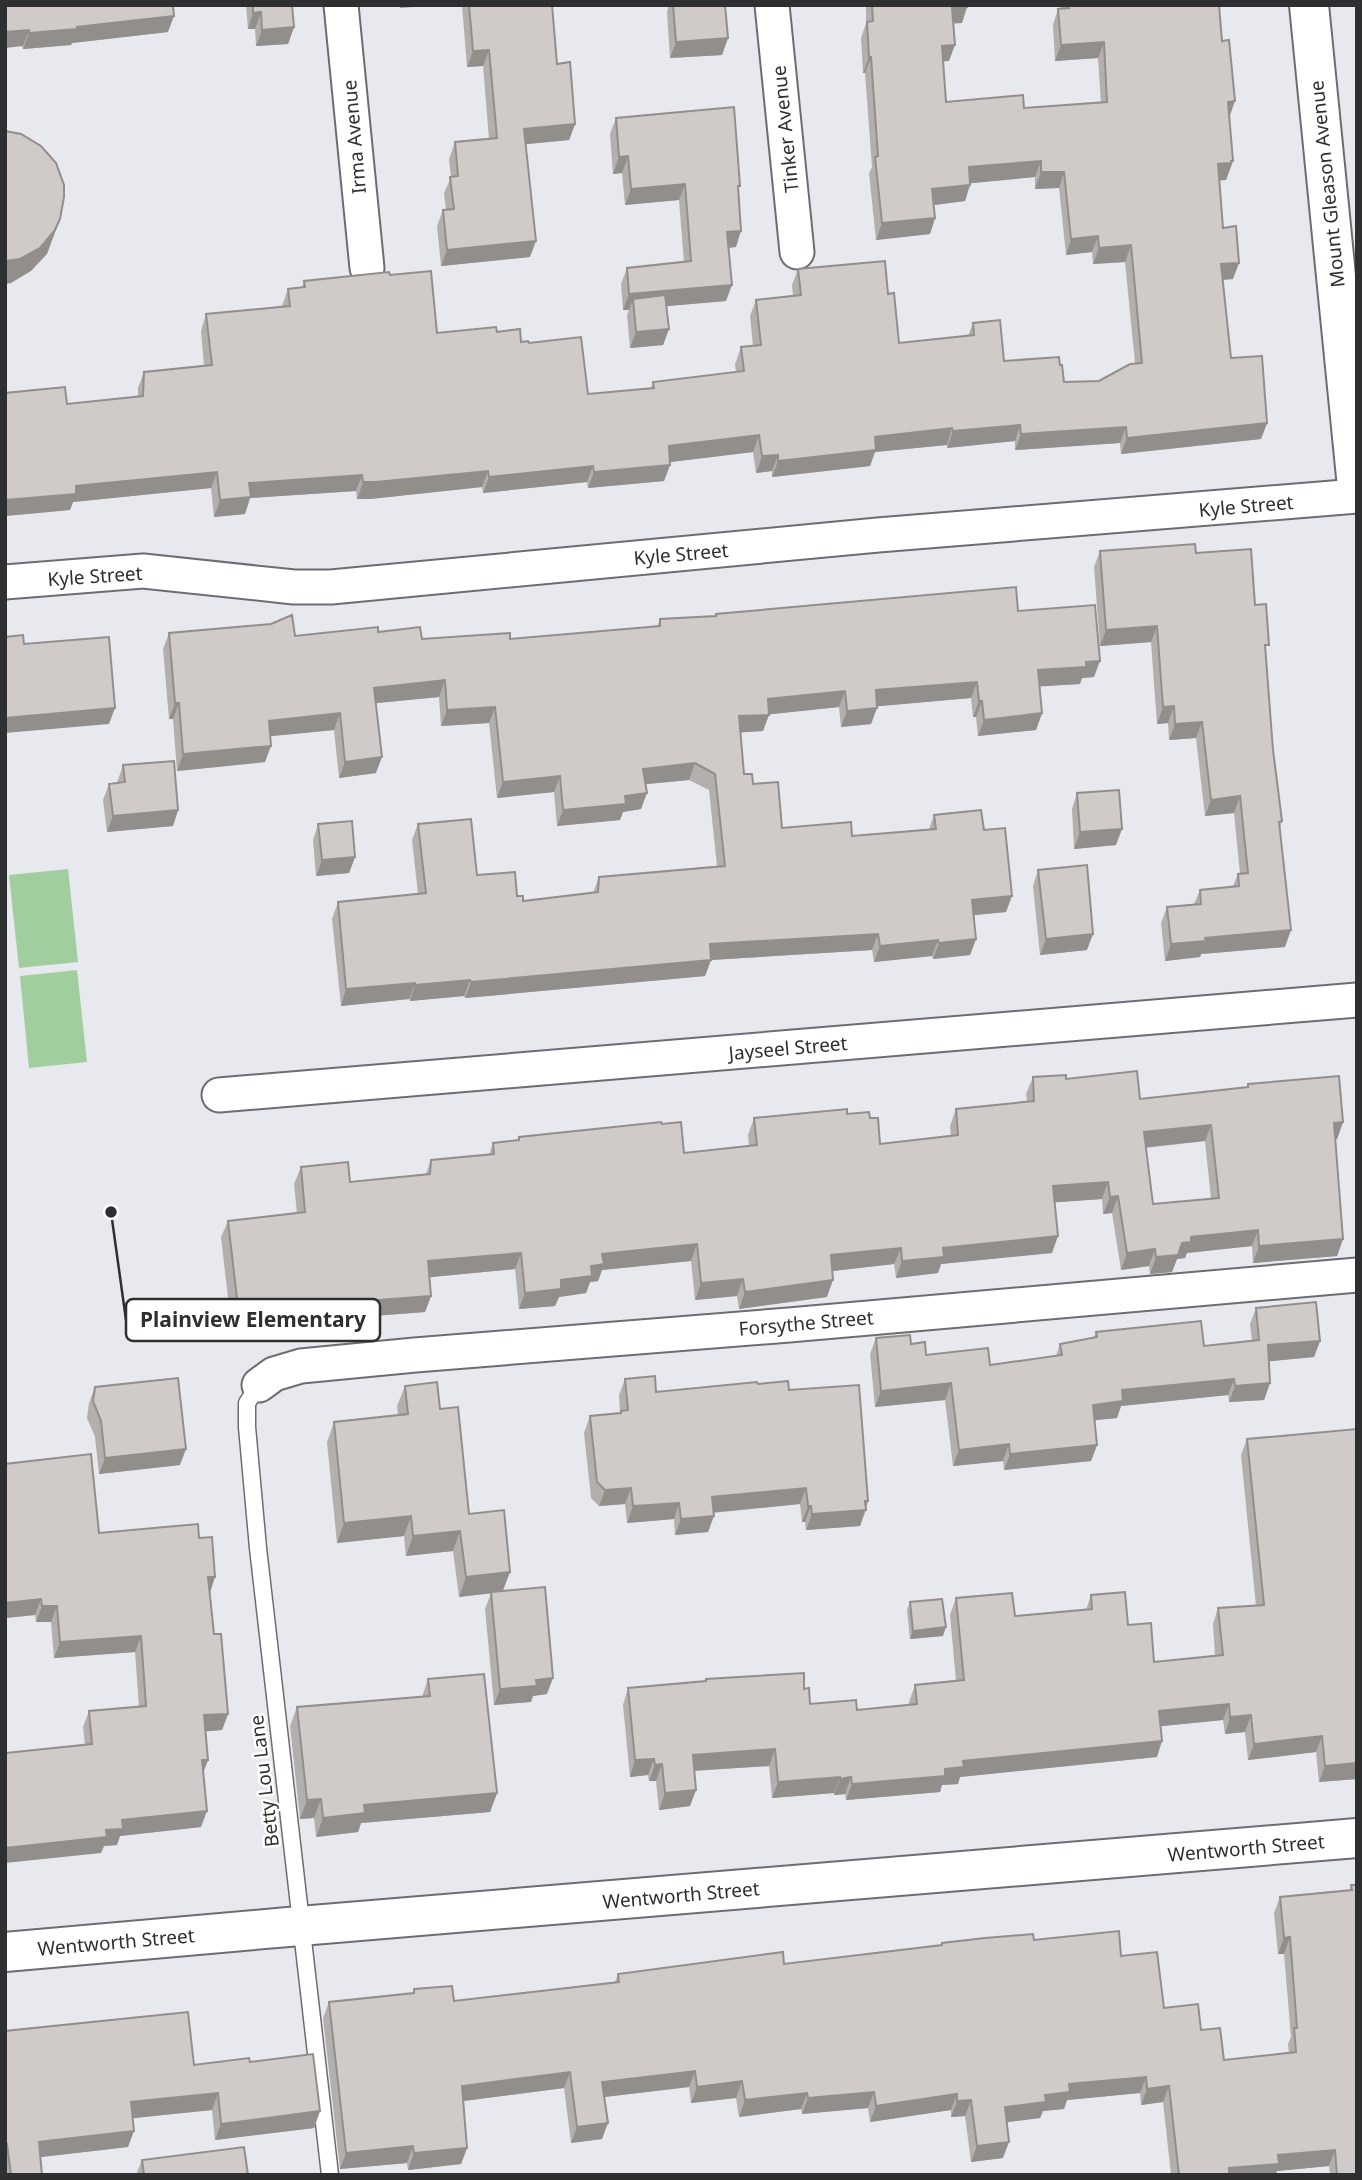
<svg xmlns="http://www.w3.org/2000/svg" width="1362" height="2180" font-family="'Noto Sans',sans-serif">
<rect width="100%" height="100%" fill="#e8e9ee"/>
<g fill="#a1ce9e">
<path d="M 68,869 L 78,962 L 19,968 L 9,875 Z"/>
<path d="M 77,970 L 87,1062 L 29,1068 L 20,976 Z"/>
</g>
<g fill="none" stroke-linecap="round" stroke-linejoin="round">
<defs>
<path id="service" d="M 259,1385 L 247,1403 L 247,1427 L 258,1548 L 330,2175"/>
<g id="minor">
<path d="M 341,5 L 367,268"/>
<path d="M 772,5 L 797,252"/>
<path d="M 5,582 L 143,571 L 294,587 L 331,587 L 878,535 L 1357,496"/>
<path d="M 219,1095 L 1357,1000"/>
<path d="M 259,1385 L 274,1374 L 301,1366 L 415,1355 L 789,1325 L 1357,1275"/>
</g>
<g id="tertiary">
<path d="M 1309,5 L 1357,487"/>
<path d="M 5,1952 L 288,1927 L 1357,1838"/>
</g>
</defs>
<use href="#service" stroke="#6c6d72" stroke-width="19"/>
<use href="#minor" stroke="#6c6d72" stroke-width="37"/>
<use href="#tertiary" stroke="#6c6d72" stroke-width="42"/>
<use href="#service" stroke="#fff" stroke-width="16"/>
<use href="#minor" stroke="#fff" stroke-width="33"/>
<use href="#tertiary" stroke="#fff" stroke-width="38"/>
</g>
<g fill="#b3afac" fill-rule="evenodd">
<path d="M 5,5 L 168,32 L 72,43 L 71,45 L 23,49 Z"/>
<path d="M 246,5 L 292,5 L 294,27 L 288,44 L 256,46 L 255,29 L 248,29 Z"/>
<path d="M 462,5 L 552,5 L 557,64 L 575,124 L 569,140 L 525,144 L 530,257 L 441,266 L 437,226 L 443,210 L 446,210 L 444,193 L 451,177 L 449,159 L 455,142 L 489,139 L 483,66 L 467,67 Z"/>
<path d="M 669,5 L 725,5 L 728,38 L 722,55 L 670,58 L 667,12 Z"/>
<path d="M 866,5 L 967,5 L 962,23 L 953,23 L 949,61 L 943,61 L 946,102 L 1024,108 L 1101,103 L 1098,58 L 1055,61 L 1053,25 L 1058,9 L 1061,8 L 1061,5 L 1219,5 L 1233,161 L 1226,180 L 1220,180 L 1223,228 L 1233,279 L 1223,280 L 1231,358 L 1267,423 L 1261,439 L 1121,454 L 1120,443 L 1015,450 L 1015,441 L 947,448 L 947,445 L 875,452 L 870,466 L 772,477 L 772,471 L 756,473 L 753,452 L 670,462 L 670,465 L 664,481 L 588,488 L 587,482 L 483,493 L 482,487 L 370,499 L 357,499 L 356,491 L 250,498 L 245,514 L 214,517 L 211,488 L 73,502 L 70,510 L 5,516 L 5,393 L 67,404 L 138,397 L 138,388 L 144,372 L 204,365 L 201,331 L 206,314 L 282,306 L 288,289 L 302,287 L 304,281 L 390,275 L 437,333 L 497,332 L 521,342 L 529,343 L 588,394 L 651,388 L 653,382 L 736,372 L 735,364 L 741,347 L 753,346 L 750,316 L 756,300 L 793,296 L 792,285 L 798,269 L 888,294 L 899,343 L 968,336 L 973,323 L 1004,361 L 1060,365 L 1064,382 L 1099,381 L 1135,363 L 1125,262 L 1093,264 L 1092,252 L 1066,255 L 1059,188 L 1035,189 L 1035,177 L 970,183 L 965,201 L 934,205 L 935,218 L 930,234 L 876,240 L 869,173 L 872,167 L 865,73 L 863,73 L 861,38 L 866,23 Z"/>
<path d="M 616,118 L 738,192 L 736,247 L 729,248 L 726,301 L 666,306 L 669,329 L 663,345 L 630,348 L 627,315 L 629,310 L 623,310 L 621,284 L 627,268 L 684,262 L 679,200 L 625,205 L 622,173 L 613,174 L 610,134 Z"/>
<path d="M 1100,551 L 1196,553 L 1255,605 L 1266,653 L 1273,750 L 1282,821 L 1280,827 L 1285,947 L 1201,954 L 1200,957 L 1165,961 L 1161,923 L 1167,907 L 1194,904 L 1200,890 L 1233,886 L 1238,874 L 1240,874 L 1234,813 L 1205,816 L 1196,738 L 1169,740 L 1168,723 L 1157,724 L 1151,642 L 1100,646 L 1094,567 Z"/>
<path d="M 1018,611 L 1094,677 L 1082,678 L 1080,684 L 1039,686 L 1042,713 L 1036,730 L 978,736 L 976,717 L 973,717 L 971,698 L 877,706 L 871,724 L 841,727 L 839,707 L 769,714 L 763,731 L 740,732 L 744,774 L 753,784 L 782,828 L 852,836 L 929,829 L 934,815 L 984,830 L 1006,912 L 974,915 L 976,939 L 970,955 L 933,959 L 932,956 L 874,962 L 872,950 L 711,960 L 705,976 L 465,998 L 464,996 L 410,1001 L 409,999 L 341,1006 L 332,919 L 338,902 L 418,894 L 412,840 L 418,824 L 477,875 L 523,901 L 593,893 L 599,877 L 717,866 L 709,790 L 689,780 L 646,784 L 641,809 L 623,812 L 620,820 L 557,826 L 554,792 L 497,798 L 489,723 L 441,726 L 439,697 L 375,703 L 376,773 L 339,778 L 334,730 L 270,736 L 265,762 L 177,771 L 173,719 L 169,719 L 163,649 L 169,633 L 295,636 L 378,632 L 422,639 L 510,639 L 657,627 L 660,619 L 715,616 L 716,614 Z"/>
<path d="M 123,765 L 178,810 L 173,826 L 107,832 L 103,800 L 109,784 L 117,783 Z"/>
<path d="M 1077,793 L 1116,845 L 1074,849 L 1072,809 Z"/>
<path d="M 318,824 L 355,857 L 349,873 L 316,876 L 313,840 Z"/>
<path d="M 1038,870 L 1087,950 L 1040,955 L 1033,886 Z"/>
<path d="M 1033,1077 L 1066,1079 L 1140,1099 L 1247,1087 L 1248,1084 L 1343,1122 L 1337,1139 L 1335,1139 L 1343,1239 L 1337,1256 L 1253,1263 L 1252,1246 L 1187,1253 L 1185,1258 L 1177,1259 L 1172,1272 L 1150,1274 L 1149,1266 L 1121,1270 L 1112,1213 L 1103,1214 L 1102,1199 L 1055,1202 L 1052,1253 L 941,1264 L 938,1273 L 896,1278 L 894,1264 L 832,1271 L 827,1297 L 739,1309 L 737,1296 L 695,1300 L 691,1261 L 602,1270 L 598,1281 L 590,1282 L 586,1293 L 559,1297 L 555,1306 L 519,1309 L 515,1269 L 430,1277 L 431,1296 L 425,1312 L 334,1319 L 333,1323 L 232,1333 L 221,1237 L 228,1221 L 297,1213 L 294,1184 L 301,1167 L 350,1182 L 426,1174 L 431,1160 L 489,1155 L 493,1143 L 518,1141 L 519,1137 L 662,1124 L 684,1153 L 749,1146 L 748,1135 L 754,1118 L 847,1114 L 870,1118 L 880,1144 L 951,1136 L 950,1126 L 956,1109 L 1027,1102 L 1026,1094 ZM 1205,1141 L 1211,1199 L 1153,1204 L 1146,1148 Z"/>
<path d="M 1256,1308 L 1320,1341 L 1314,1357 L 1269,1361 L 1270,1383 L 1264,1400 L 1229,1402 L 1228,1395 L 1121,1406 L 1117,1418 L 1094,1420 L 1097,1445 L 1091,1461 L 1004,1470 L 1003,1461 L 953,1466 L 945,1400 L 875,1407 L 870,1354 L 876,1338 L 911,1344 L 926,1355 L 990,1365 L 1056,1356 L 1060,1344 L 1094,1338 L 1096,1332 L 1204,1346 L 1252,1341 L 1250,1324 Z"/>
<path d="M 625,1379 L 656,1392 L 758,1384 L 789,1390 L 866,1507 L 866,1510 L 860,1526 L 806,1530 L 805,1522 L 802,1522 L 800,1504 L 713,1513 L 708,1532 L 675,1535 L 674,1519 L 627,1523 L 625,1504 L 599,1506 L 591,1498 L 584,1433 L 590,1416 L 620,1413 L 619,1395 Z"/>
<path d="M 405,1386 L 440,1409 L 469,1514 L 510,1572 L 503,1591 L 547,1694 L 533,1696 L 531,1702 L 494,1705 L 485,1609 L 491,1593 L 459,1597 L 453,1551 L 406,1556 L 404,1536 L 337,1543 L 327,1442 L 334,1422 L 398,1415 L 397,1406 Z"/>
<path d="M 95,1387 L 180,1465 L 99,1474 L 95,1437 L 87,1418 L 89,1403 Z"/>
<path d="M 1247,1439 L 1357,1779 L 1319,1782 L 1316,1752 L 1248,1760 L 1245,1732 L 1225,1734 L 1223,1720 L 1161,1726 L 1157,1757 L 960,1777 L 958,1784 L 942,1785 L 940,1792 L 846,1800 L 845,1794 L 834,1795 L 834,1793 L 772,1798 L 769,1766 L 695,1771 L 690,1806 L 659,1810 L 656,1781 L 649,1781 L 648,1775 L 630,1777 L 623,1705 L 628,1688 L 705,1681 L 706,1679 L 804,1689 L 810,1704 L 857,1710 L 909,1705 L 909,1702 L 915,1685 L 956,1681 L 950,1615 L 956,1598 L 1015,1616 L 1086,1610 L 1091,1595 L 1128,1625 L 1154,1662 L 1215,1656 L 1213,1624 L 1218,1608 L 1256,1606 L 1241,1455 Z"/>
<path d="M 99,1533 L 199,1538 L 210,1593 L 214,1634 L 228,1714 L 222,1730 L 206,1731 L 208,1760 L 203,1772 L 201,1827 L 120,1836 L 117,1845 L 104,1846 L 101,1853 L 6,1753 L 85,1745 L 83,1727 L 89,1711 L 139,1707 L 135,1652 L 54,1658 L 51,1622 L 36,1622 L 35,1615 L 5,1618 Z"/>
<path d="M 910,1602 L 943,1636 L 910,1639 L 907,1610 Z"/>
<path d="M 428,1679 L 497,1793 L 490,1812 L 361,1823 L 358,1832 L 316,1837 L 314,1818 L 300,1819 L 290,1726 L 297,1707 L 422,1697 Z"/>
<path d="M 1351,1885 L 1357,2175 L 1330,2175 L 1329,2166 L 1277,2171 L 1275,2175 L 1171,2175 L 1163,2102 L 1141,2105 L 1140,2093 L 1067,2100 L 1064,2109 L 1043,2111 L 1040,2118 L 1007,2122 L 1003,2158 L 971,2162 L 965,2116 L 951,2117 L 951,2110 L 870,2122 L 868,2108 L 802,2114 L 801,2109 L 739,2117 L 736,2098 L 691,2103 L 689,2087 L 604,2097 L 602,2139 L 571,2143 L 564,2088 L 463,2101 L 467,2148 L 461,2164 L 408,2170 L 407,2163 L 340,2169 L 323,2018 L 329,2002 L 412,1994 L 414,1989 L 454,2001 L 615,1982 L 618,1974 L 784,1964 L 941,1946 L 942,1943 L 1034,1940 L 1121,1956 L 1164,2008 L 1201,2030 L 1224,2060 L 1289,2053 L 1288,2044 L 1291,2037 L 1284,1954 L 1278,1954 L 1274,1913 L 1280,1897 L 1350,1890 Z"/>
<path d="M 5,2031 L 194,2065 L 250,2062 L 320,2111 L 314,2128 L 215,2140 L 212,2110 L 133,2118 L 128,2147 L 40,2157 L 42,2175 L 5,2175 Z"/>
<path d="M 142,2160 L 248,2175 L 136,2175 Z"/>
</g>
<g fill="#928e8c">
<path d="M 401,5 L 440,5 L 400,8 Z"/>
<path d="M 967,7 L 962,23 L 946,24 L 952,8 Z"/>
<path d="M 261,12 L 255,29 L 248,29 L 253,13 Z"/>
<path d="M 174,16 L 168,32 L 72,43 L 71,45 L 23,49 L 29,33 Z"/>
<path d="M 294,27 L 288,44 L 256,46 L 262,30 Z"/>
<path d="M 29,30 L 23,46 L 5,48 L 5,32 Z"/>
<path d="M 728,38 L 722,55 L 670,58 L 676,42 Z"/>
<path d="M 1104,42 L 1098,58 L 1055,61 L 1061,45 Z"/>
<path d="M 955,45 L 949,61 L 937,62 L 942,46 Z"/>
<path d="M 489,50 L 483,66 L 467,67 L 473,51 Z"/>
<path d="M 869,57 L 871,57 L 865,73 L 863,73 Z"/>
<path d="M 1235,101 L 1229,118 L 1228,102 Z"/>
<path d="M 575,124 L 569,140 L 518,145 L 524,129 Z"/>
<path d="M 628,156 L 622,173 L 613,174 L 619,157 Z"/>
<path d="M 1041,161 L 1035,177 L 963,184 L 969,167 Z"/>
<path d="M 1231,161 L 1233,161 L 1226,180 L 1213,181 L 1218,164 Z"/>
<path d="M 1041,172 L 1064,172 L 1059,188 L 1035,189 Z"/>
<path d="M 685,184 L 679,200 L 625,205 L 631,189 Z"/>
<path d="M 970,185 L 965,201 L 926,206 L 932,189 Z"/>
<path d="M 935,218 L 930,234 L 876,240 L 882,223 Z"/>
<path d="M 60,219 L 47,254 L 31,271 L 11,283 L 5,284 L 5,261 Z"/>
<path d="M 741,231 L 736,247 L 721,248 L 727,232 Z"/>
<path d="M 1098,236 L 1092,252 L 1066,255 L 1071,239 Z"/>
<path d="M 536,241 L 530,257 L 441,266 L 447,250 Z"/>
<path d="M 1131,245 L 1125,262 L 1093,264 L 1099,248 Z"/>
<path d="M 1239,263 L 1233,279 L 1215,280 L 1221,264 Z"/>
<path d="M 732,285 L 726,301 L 634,309 L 633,299 L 629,310 L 623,310 L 629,294 Z"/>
<path d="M 669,329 L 663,345 L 630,348 L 636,332 Z"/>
<path d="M 1267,423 L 1261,439 L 1121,454 L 1127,438 Z"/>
<path d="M 1020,425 L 1015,441 L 947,448 L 953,431 Z"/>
<path d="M 1126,427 L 1120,443 L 1015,450 L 1021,434 Z"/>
<path d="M 952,428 L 947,445 L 875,452 L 870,466 L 772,477 L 778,461 L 875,437 Z"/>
<path d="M 759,435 L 753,452 L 663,463 L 669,446 Z"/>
<path d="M 778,455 L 772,471 L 756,473 L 762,456 Z"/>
<path d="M 670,465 L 664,481 L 588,488 L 594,472 Z"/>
<path d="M 593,466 L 587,482 L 483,493 L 489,477 Z"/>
<path d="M 488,471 L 482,487 L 370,499 L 357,499 L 363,482 Z"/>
<path d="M 217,472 L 211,488 L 73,502 L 70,510 L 5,516 L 5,500 L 76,486 Z"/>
<path d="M 362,475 L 356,491 L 250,498 L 245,514 L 214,517 L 220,500 L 249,483 Z"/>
<path d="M 1157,626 L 1151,642 L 1100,646 L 1106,630 Z"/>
<path d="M 1100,661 L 1094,677 L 1082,678 L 1080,684 L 1032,687 L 1038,670 Z"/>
<path d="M 445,680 L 439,697 L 368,704 L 374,688 Z"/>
<path d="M 977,682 L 971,698 L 870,707 L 876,690 Z"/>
<path d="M 845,691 L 839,707 L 764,715 L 769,715 L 763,731 L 733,733 L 739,716 L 768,699 Z"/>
<path d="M 979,701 L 982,701 L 976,717 L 973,717 Z"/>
<path d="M 175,703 L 179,703 L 173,719 L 169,719 Z"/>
<path d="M 1174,706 L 1168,723 L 1157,724 L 1163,707 Z"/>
<path d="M 495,707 L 489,723 L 441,726 L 447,710 Z"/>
<path d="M 115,708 L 109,724 L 5,733 L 5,718 Z"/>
<path d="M 877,708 L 871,724 L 841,727 L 847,711 Z"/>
<path d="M 340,713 L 334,730 L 263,737 L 269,721 Z"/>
<path d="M 1042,713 L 1036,730 L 978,736 L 984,720 Z"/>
<path d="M 1202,722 L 1196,738 L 1169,740 L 1175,724 Z"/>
<path d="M 271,746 L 265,762 L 177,771 L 183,754 Z"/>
<path d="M 382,757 L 376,773 L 339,778 L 345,762 Z"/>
<path d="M 695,763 L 689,780 L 637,785 L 643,769 Z"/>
<path d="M 560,776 L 554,792 L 497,798 L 503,782 Z"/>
<path d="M 647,793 L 641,809 L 623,812 L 620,820 L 557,826 L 563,810 L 625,796 Z"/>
<path d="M 1240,796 L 1234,813 L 1205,816 L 1211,800 Z"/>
<path d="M 178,810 L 173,826 L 107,832 L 113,816 Z"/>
<path d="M 1122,829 L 1116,845 L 1074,849 L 1080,832 Z"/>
<path d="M 355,857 L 349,873 L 316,876 L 322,860 Z"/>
<path d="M 1012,896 L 1006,912 L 966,916 L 972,900 Z"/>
<path d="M 1291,930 L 1285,947 L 1201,954 L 1200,957 L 1165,961 L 1171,944 L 1205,938 Z"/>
<path d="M 878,934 L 872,950 L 711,960 L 705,976 L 465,998 L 471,982 L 710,944 Z"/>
<path d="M 1093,934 L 1087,950 L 1040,955 L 1046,939 Z"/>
<path d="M 976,939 L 970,955 L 933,959 L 939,943 Z"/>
<path d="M 938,940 L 932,956 L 874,962 L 880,946 Z"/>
<path d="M 470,980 L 464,996 L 410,1001 L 415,985 Z"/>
<path d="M 415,983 L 409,999 L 341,1006 L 346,989 Z"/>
<path d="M 1343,1122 L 1337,1139 L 1327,1139 L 1334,1123 Z"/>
<path d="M 1211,1125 L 1205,1141 L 1138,1148 L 1144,1132 Z"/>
<path d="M 1108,1182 L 1102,1199 L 1047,1203 L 1053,1186 Z"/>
<path d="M 1118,1196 L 1112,1213 L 1103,1214 L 1110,1197 Z"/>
<path d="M 1258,1230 L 1252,1246 L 1187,1253 L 1185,1258 L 1177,1259 L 1172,1272 L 1150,1274 L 1156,1257 L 1191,1237 Z"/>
<path d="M 1058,1236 L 1052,1253 L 941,1264 L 938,1273 L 896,1278 L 902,1261 L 943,1248 Z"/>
<path d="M 1343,1239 L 1337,1256 L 1253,1263 L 1259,1246 Z"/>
<path d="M 697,1244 L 691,1261 L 602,1270 L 598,1281 L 590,1282 L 586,1293 L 559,1297 L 555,1306 L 519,1309 L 525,1293 L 561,1280 L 591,1266 L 602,1254 Z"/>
<path d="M 901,1248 L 894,1264 L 824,1272 L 831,1255 Z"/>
<path d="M 1155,1249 L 1149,1266 L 1121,1270 L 1127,1253 Z"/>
<path d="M 521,1253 L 515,1269 L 422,1278 L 428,1261 Z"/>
<path d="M 743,1279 L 737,1296 L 695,1300 L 701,1283 Z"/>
<path d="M 833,1280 L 827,1297 L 739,1309 L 745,1292 Z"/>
<path d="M 431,1296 L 425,1312 L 334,1319 L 333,1323 L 232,1333 L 239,1316 L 339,1303 Z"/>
<path d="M 1320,1341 L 1314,1357 L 1262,1362 L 1268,1345 Z"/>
<path d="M 1234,1379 L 1228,1395 L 1121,1406 L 1117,1418 L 1087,1421 L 1093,1405 L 1122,1390 Z"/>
<path d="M 951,1383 L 945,1400 L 875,1407 L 881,1391 Z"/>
<path d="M 1270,1383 L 1264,1400 L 1229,1402 L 1235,1386 Z"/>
<path d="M 1009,1444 L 1003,1461 L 953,1466 L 959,1450 Z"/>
<path d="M 1097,1445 L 1091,1461 L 1004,1470 L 1010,1454 Z"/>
<path d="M 186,1449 L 180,1465 L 99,1474 L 105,1458 Z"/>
<path d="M 631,1488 L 625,1504 L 599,1506 L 605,1490 Z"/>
<path d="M 806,1488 L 800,1504 L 706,1513 L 712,1497 Z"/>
<path d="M 865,1501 L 868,1501 L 860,1526 L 806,1530 L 812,1514 Z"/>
<path d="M 679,1503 L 674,1519 L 627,1523 L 633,1506 Z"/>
<path d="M 808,1506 L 811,1506 L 805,1522 L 802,1522 Z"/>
<path d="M 411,1516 L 404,1536 L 337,1543 L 344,1523 Z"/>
<path d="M 714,1516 L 708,1532 L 675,1535 L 681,1519 Z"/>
<path d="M 460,1531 L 453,1551 L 406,1556 L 413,1536 Z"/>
<path d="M 510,1572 L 502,1592 L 459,1597 L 466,1577 Z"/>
<path d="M 208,1577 L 215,1577 L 210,1593 Z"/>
<path d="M 41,1599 L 35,1615 L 5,1618 L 5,1603 Z"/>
<path d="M 42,1606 L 57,1606 L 51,1622 L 36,1622 Z"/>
<path d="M 946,1627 L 943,1636 L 910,1639 L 913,1631 Z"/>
<path d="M 141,1636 L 135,1652 L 54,1658 L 60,1642 Z"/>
<path d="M 553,1678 L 547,1694 L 533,1696 L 531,1702 L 494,1705 L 500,1689 L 536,1680 Z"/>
<path d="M 1229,1704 L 1223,1720 L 1153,1727 L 1159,1711 Z"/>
<path d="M 228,1714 L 222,1730 L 198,1732 L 204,1715 Z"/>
<path d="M 1251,1715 L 1245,1732 L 1225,1734 L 1230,1717 Z"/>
<path d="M 1322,1736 L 1316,1752 L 1248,1760 L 1254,1744 Z"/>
<path d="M 1162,1741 L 1157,1757 L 960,1777 L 958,1784 L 942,1785 L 940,1792 L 846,1800 L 852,1784 L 945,1769 L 963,1761 Z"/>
<path d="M 775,1749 L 769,1766 L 687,1771 L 693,1755 Z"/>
<path d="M 654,1759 L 648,1775 L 630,1777 L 635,1760 Z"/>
<path d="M 202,1760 L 208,1760 L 202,1776 Z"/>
<path d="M 1357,1763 L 1357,1779 L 1319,1782 L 1325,1766 Z"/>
<path d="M 662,1764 L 656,1781 L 649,1781 L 655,1765 Z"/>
<path d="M 840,1777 L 834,1793 L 772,1798 L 778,1782 Z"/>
<path d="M 851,1777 L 845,1794 L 834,1795 L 840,1779 Z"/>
<path d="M 696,1790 L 690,1806 L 659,1810 L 665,1793 Z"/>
<path d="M 497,1793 L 490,1812 L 361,1823 L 358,1832 L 316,1837 L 323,1818 L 364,1805 Z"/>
<path d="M 321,1799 L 314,1818 L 300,1819 L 307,1800 Z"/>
<path d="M 207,1811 L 201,1827 L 120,1836 L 117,1845 L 104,1846 L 101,1853 L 5,1863 L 5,1848 L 106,1830 L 122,1820 Z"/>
<path d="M 1290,1937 L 1284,1954 L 1278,1954 L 1284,1938 Z"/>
<path d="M 695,2071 L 689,2087 L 596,2098 L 602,2082 Z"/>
<path d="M 570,2072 L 564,2088 L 456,2102 L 462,2086 Z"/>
<path d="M 1146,2077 L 1140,2093 L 1067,2100 L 1064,2109 L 1043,2111 L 1040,2118 L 999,2123 L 1005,2107 L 1045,2095 L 1069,2084 Z"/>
<path d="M 742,2081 L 736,2098 L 691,2103 L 697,2087 Z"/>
<path d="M 1169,2086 L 1163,2102 L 1141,2105 L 1147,2089 Z"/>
<path d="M 874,2092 L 868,2108 L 802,2114 L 808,2098 Z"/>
<path d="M 218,2093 L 212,2110 L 125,2119 L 131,2102 Z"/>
<path d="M 807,2093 L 801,2109 L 739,2117 L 745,2100 Z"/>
<path d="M 957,2094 L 951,2110 L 870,2122 L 876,2106 Z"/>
<path d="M 971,2100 L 965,2116 L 951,2117 L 957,2101 Z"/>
<path d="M 320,2111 L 314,2128 L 215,2140 L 221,2124 Z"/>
<path d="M 608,2123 L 602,2139 L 571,2143 L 577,2127 Z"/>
<path d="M 134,2131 L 128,2147 L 33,2158 L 39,2142 Z"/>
<path d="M 1009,2142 L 1003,2158 L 971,2162 L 977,2146 Z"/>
<path d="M 413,2146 L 407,2163 L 340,2169 L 346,2153 Z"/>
<path d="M 467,2148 L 461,2164 L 408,2170 L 414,2153 Z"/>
<path d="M 1335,2150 L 1329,2166 L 1277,2171 L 1275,2175 L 1226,2175 L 1229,2168 L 1278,2155 Z"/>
</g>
<g fill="#d0cbc8" stroke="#928e8c" stroke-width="2" fill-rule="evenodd">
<path d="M 5,5 L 173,5 L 174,16 L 77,27 L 77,29 L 29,33 L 29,30 L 5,32 Z"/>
<path d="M 253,5 L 292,5 L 294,27 L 262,30 L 261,12 L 253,13 Z"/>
<path d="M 469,5 L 552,5 L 557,64 L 570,62 L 575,124 L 524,129 L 536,241 L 447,250 L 443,210 L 454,209 L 450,177 L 458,176 L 455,142 L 497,138 L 489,50 L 473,51 Z"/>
<path d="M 673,5 L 725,5 L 728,38 L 676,42 Z"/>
<path d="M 872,5 L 967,5 L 967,7 L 952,8 L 955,45 L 942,46 L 946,102 L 1023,95 L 1024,108 L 1107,102 L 1104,42 L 1061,45 L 1058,9 L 1069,8 L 1068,5 L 1219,5 L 1222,41 L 1229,40 L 1235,101 L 1228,102 L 1233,161 L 1231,161 L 1231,163 L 1218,164 L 1223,228 L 1236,226 L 1239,263 L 1221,264 L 1231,358 L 1262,356 L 1267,423 L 1127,438 L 1126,427 L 1021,434 L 1020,425 L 953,431 L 952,428 L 875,437 L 876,450 L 778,461 L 778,455 L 762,456 L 759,435 L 669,446 L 670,465 L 594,472 L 593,466 L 489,477 L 488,471 L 376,482 L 363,482 L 362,475 L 249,483 L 251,497 L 220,500 L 217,472 L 76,486 L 76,494 L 5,500 L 5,393 L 65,387 L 67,404 L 143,396 L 144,372 L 212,365 L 206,314 L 290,306 L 288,289 L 305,287 L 304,281 L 389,272 L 390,275 L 431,271 L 437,333 L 496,327 L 497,332 L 520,329 L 521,342 L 528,341 L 529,343 L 581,337 L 588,394 L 654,388 L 653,382 L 744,371 L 741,347 L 761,345 L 756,300 L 801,295 L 798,269 L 885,261 L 888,294 L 894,293 L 899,343 L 974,335 L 973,323 L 1000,320 L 1004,361 L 1059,357 L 1060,365 L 1062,365 L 1064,382 L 1099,381 L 1130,364 L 1142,363 L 1131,245 L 1099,248 L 1098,236 L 1071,239 L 1064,172 L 1041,172 L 1041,161 L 969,167 L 970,185 L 932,189 L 935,218 L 882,223 L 875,157 L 878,156 L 871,57 L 869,57 L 867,22 L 873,21 Z"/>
<path d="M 734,107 L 740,186 L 738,186 L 741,231 L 727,232 L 732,285 L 629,294 L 627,268 L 691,261 L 685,184 L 631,189 L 628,156 L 619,157 L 616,118 Z"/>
<path d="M 5,131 L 21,134 L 41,146 L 56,163 L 64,185 L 64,197 L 60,219 L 55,230 L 40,248 L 20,259 L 5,261 Z"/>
<path d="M 665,295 L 669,329 L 636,332 L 633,299 Z"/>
<path d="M 1195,544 L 1196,553 L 1251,549 L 1255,605 L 1266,604 L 1269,645 L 1265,645 L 1273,750 L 1282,821 L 1279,822 L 1291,930 L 1205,938 L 1206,941 L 1171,944 L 1167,907 L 1201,904 L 1200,890 L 1239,886 L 1238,874 L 1248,873 L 1240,796 L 1211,800 L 1202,722 L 1175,724 L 1174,706 L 1163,707 L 1157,626 L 1106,630 L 1100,551 Z"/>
<path d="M 1016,587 L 1018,611 L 1095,605 L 1100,661 L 1086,662 L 1086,667 L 1038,670 L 1042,713 L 984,720 L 982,701 L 979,701 L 977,682 L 876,690 L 877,708 L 847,711 L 845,691 L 768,699 L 769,715 L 739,716 L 744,774 L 752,774 L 753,784 L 778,782 L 782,828 L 851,822 L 852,836 L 936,829 L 934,815 L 981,810 L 984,830 L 1005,828 L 1012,896 L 972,900 L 976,939 L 939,943 L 938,940 L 880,946 L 878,934 L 710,944 L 711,960 L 471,982 L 470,980 L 415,985 L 415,983 L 346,989 L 338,902 L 426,893 L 418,824 L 471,819 L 477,875 L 515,872 L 517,896 L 523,896 L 523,901 L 598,892 L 599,877 L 725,866 L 715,774 L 695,763 L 643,769 L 647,793 L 625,796 L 626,804 L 563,810 L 560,776 L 503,782 L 495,707 L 447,710 L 445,680 L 374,688 L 382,757 L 345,762 L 340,713 L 269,721 L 271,746 L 183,754 L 179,703 L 175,703 L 169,633 L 271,624 L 292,615 L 295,636 L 378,627 L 378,632 L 420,627 L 422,639 L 510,633 L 510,639 L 660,626 L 660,619 L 716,616 L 716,614 Z"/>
<path d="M 23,635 L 24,644 L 109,637 L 115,708 L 5,718 L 5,637 Z"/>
<path d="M 174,761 L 178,810 L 113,816 L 109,784 L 125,782 L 123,765 Z"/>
<path d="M 1119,790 L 1122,829 L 1080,832 L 1077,793 Z"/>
<path d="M 352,821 L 355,857 L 322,860 L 318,824 Z"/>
<path d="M 1087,865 L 1093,934 L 1046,939 L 1038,870 Z"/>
<path d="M 1137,1071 L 1140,1099 L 1248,1087 L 1248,1084 L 1339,1076 L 1343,1122 L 1334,1123 L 1343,1239 L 1259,1246 L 1258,1230 L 1191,1237 L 1191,1242 L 1182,1243 L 1178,1255 L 1156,1257 L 1155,1249 L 1127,1253 L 1118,1196 L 1110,1197 L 1108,1182 L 1053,1186 L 1058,1236 L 943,1248 L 944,1257 L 902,1261 L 901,1248 L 831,1255 L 833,1280 L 745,1292 L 743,1279 L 701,1283 L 697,1244 L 602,1254 L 604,1264 L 591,1266 L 592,1276 L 561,1280 L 561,1289 L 525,1293 L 521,1253 L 428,1261 L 431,1296 L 339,1303 L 339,1306 L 239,1316 L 228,1221 L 305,1212 L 301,1167 L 348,1162 L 350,1182 L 430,1174 L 431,1160 L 494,1154 L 493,1143 L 519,1140 L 519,1137 L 661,1122 L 662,1124 L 681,1122 L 684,1153 L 757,1145 L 754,1118 L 847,1109 L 847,1114 L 869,1112 L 870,1118 L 878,1118 L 880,1144 L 958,1135 L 956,1109 L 1034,1101 L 1033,1077 L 1066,1075 L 1066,1079 ZM 1211,1125 L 1219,1198 L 1153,1204 L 1144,1132 Z"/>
<path d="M 1316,1302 L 1320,1341 L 1268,1345 L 1270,1383 L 1235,1386 L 1234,1379 L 1122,1390 L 1123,1401 L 1093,1405 L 1097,1445 L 1010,1454 L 1009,1444 L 959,1450 L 951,1383 L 881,1391 L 876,1338 L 910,1335 L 911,1344 L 925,1342 L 926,1355 L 988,1348 L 990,1365 L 1062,1355 L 1060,1344 L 1097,1337 L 1096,1332 L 1201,1321 L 1204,1346 L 1259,1340 L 1256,1308 Z"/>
<path d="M 655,1376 L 656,1392 L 757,1382 L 758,1384 L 788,1381 L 789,1390 L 859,1385 L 868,1501 L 865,1501 L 866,1510 L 812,1514 L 811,1506 L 808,1506 L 806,1488 L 712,1497 L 714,1516 L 681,1519 L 679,1503 L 633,1506 L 631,1488 L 605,1490 L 597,1482 L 590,1416 L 621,1413 L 621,1411 L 628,1410 L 625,1379 Z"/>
<path d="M 178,1378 L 186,1449 L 105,1458 L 101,1421 L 93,1401 L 95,1387 Z"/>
<path d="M 437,1382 L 440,1409 L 458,1407 L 469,1514 L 504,1510 L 510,1572 L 466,1577 L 460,1531 L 413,1536 L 411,1516 L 344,1523 L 334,1422 L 408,1414 L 405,1386 Z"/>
<path d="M 1357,1429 L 1357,1763 L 1325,1766 L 1322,1736 L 1254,1744 L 1251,1715 L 1230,1717 L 1229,1704 L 1159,1711 L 1162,1741 L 963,1761 L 964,1767 L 945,1769 L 945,1776 L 852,1784 L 851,1777 L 840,1779 L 840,1777 L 778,1782 L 775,1749 L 693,1755 L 696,1790 L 665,1793 L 662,1764 L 655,1765 L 654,1759 L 635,1760 L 628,1688 L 706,1681 L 706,1679 L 804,1673 L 804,1689 L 809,1688 L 810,1704 L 856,1700 L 857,1710 L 917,1704 L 915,1685 L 964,1680 L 956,1598 L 1012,1593 L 1015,1616 L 1092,1609 L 1091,1595 L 1125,1592 L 1128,1625 L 1151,1623 L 1154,1662 L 1223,1655 L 1218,1608 L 1264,1605 L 1247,1439 Z"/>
<path d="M 91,1454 L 99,1533 L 198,1524 L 199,1538 L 212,1537 L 215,1577 L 208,1577 L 214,1634 L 221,1634 L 228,1714 L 204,1715 L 208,1760 L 202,1760 L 207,1811 L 122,1820 L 123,1829 L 106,1830 L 107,1837 L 5,1848 L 5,1748 L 6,1753 L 92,1744 L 89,1711 L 146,1706 L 141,1636 L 60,1642 L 57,1606 L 42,1606 L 41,1599 L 5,1603 L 5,1464 Z"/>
<path d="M 545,1587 L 553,1678 L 536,1680 L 537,1686 L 500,1689 L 491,1592 Z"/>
<path d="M 942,1599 L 946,1627 L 913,1631 L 910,1602 Z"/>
<path d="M 484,1674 L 497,1793 L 364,1805 L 365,1813 L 323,1818 L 321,1799 L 307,1800 L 297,1707 L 430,1696 L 428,1679 Z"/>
<path d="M 1351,1885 L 1357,1885 L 1357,2175 L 1337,2175 L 1335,2150 L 1278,2155 L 1279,2164 L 1229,2168 L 1229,2175 L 1179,2175 L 1169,2086 L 1147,2089 L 1146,2077 L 1069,2084 L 1070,2092 L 1045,2095 L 1046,2102 L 1005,2107 L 1009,2142 L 977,2146 L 971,2100 L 957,2101 L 957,2094 L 876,2106 L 874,2092 L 808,2098 L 807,2093 L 745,2100 L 742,2081 L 697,2087 L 695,2071 L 602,2082 L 608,2123 L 577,2127 L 570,2072 L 462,2086 L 467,2148 L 414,2153 L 413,2146 L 346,2153 L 329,2002 L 414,1993 L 414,1989 L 452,1986 L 454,2001 L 619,1982 L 618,1974 L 783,1952 L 784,1964 L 942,1945 L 942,1943 L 985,1938 L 1033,1934 L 1034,1940 L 1119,1931 L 1121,1956 L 1157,1952 L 1164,2008 L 1198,2004 L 1201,2030 L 1220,2028 L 1224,2060 L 1296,2052 L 1294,2028 L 1297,2028 L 1290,1937 L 1284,1938 L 1280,1897 L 1352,1890 Z"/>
<path d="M 188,2012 L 194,2065 L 249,2058 L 250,2062 L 313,2054 L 320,2111 L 221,2124 L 218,2093 L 131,2102 L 134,2131 L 39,2142 L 42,2175 L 11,2175 L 7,2144 L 5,2144 L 5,2031 Z"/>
<path d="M 244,2147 L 248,2175 L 144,2175 L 142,2160 Z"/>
</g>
<g text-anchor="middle" stroke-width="5" stroke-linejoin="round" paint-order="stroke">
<g font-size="19" fill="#2e2f31" stroke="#fff">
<text transform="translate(785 129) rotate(-96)" y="7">Tinker Avenue</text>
<text transform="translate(354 137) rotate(-95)" y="7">Irma Avenue</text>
<text transform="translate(1327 184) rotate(-96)" y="7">Mount Gleason Avenue</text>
<text transform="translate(1246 506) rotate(-5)" y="7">Kyle Street</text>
<text transform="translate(681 554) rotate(-5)" y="7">Kyle Street</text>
<text transform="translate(95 576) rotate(-4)" y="7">Kyle Street</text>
<text transform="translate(788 1048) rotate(-5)" y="7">Jayseel Street</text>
<text transform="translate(806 1323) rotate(-5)" y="7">Forsythe Street</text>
<text transform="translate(264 1781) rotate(-97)" y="7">Betty Lou Lane</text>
<text transform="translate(1246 1848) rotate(-5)" y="7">Wentworth Street</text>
<text transform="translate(681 1895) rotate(-5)" y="7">Wentworth Street</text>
<text transform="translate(116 1942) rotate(-5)" y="7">Wentworth Street</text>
</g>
</g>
<path fill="none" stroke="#2e2f31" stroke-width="2.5" d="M111 1212L126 1320"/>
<circle fill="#2e2f31" stroke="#fff" stroke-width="2.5" cx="111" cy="1212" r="7"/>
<rect fill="#fff" stroke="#2e2f31" stroke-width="2.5" x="126" y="1299" width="254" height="42" rx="7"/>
<g font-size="21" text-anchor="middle" font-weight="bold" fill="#2e2f31">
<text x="253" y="1327">Plainview Elementary</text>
</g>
<rect width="1362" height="2180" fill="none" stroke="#2e2f31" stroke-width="14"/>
</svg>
